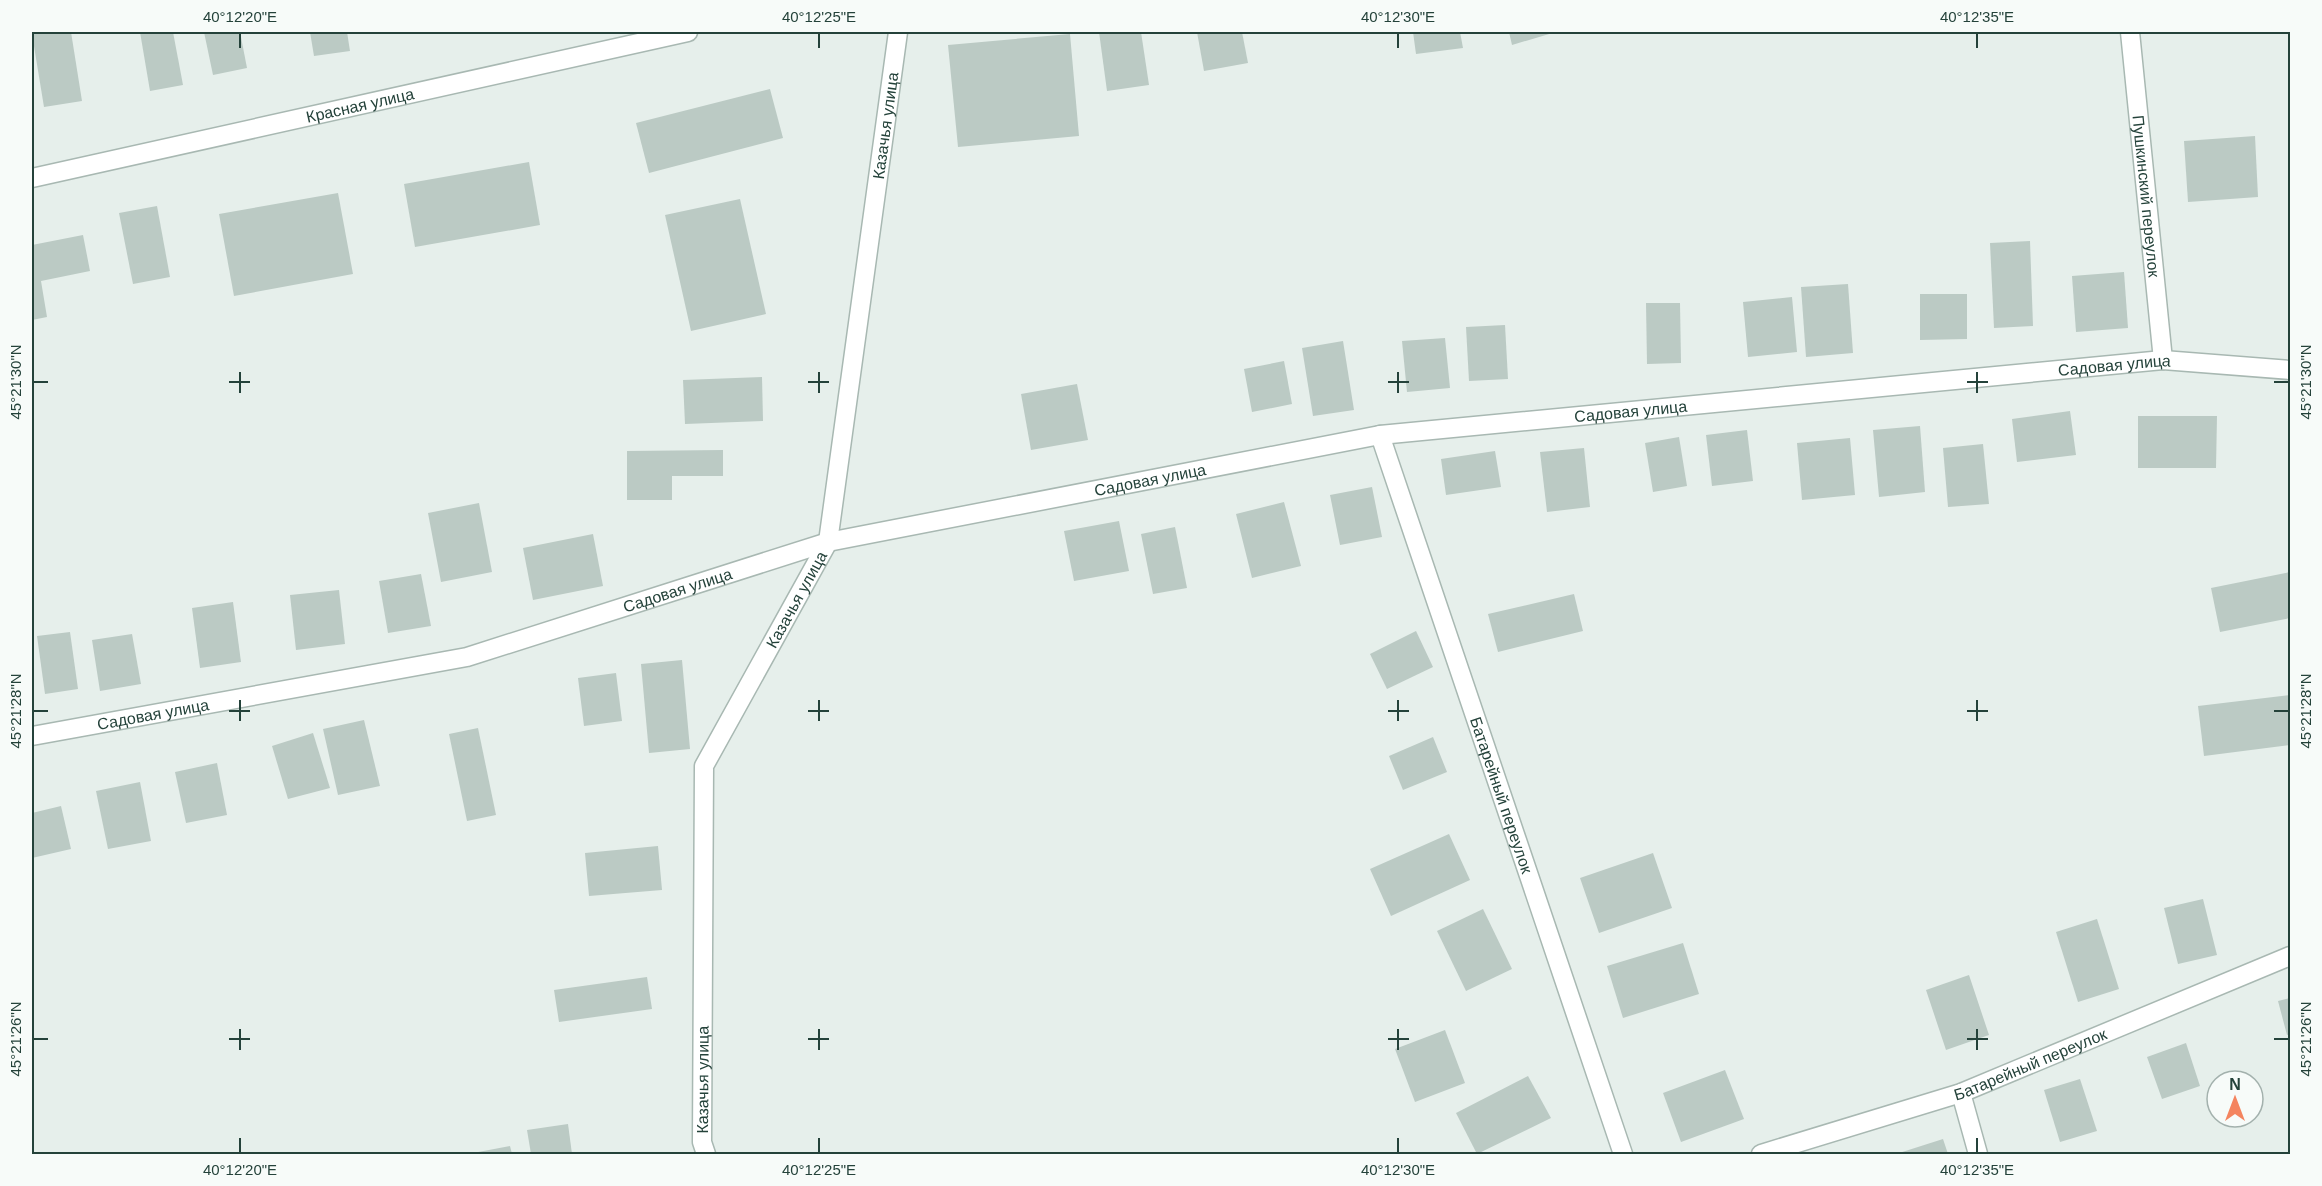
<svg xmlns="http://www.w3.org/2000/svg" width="2322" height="1186" font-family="Arial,sans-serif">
<rect width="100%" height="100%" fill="#e6efeb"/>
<g fill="#bbcac4">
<path d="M 44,32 L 71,32 L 82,101 L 44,107 L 32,34 Z"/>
<path d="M 140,32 L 173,32 L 183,85 L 150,91 Z"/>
<path d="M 204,32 L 240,32 L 247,68 L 213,75 Z"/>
<path d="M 310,32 L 347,32 L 350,51 L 314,56 Z"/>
<path d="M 1099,32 L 1141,32 L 1149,85 L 1107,91 Z"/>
<path d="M 1197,32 L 1242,32 L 1248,63 L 1204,71 Z"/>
<path d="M 1413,32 L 1460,32 L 1463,48 L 1416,54 Z"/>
<path d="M 1509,32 L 1556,32 L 1512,45 Z"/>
<path d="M 1070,34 L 1079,136 L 958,147 L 948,45 Z"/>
<path d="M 770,89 L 783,138 L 649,173 L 636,123 Z"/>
<path d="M 2255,136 L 2258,197 L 2188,202 L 2184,141 Z"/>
<path d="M 529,162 L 540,225 L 415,247 L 404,184 Z"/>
<path d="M 338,193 L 353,274 L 234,296 L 219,214 Z"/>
<path d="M 740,199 L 766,314 L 691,331 L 665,215 Z"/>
<path d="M 157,206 L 170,277 L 133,284 L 119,213 Z"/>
<path d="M 83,235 L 90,271 L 41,281 L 47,317 L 32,320 L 32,245 Z"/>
<path d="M 2030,241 L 2033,326 L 1994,328 L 1990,243 Z"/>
<path d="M 2124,272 L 2128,328 L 2076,332 L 2072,276 Z"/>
<path d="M 1848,284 L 1853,353 L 1806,357 L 1801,287 Z"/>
<path d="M 1920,294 L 1967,294 L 1967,339 L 1920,340 Z"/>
<path d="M 1792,297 L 1797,352 L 1748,357 L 1743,302 Z"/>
<path d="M 1646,303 L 1680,303 L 1681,363 L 1647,364 Z"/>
<path d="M 1505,325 L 1508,379 L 1469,381 L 1466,327 Z"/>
<path d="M 1445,338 L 1450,388 L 1407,392 L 1402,341 Z"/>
<path d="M 1343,341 L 1354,410 L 1313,416 L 1302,348 Z"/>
<path d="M 1284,361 L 1292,404 L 1252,412 L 1244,369 Z"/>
<path d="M 762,377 L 763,421 L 685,424 L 683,380 Z"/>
<path d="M 1077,384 L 1088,440 L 1031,450 L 1021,394 Z"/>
<path d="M 2070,411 L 2076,455 L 2017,462 L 2012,419 Z"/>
<path d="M 2138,416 L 2217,416 L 2216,468 L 2138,468 Z"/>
<path d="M 1920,426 L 1925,492 L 1879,497 L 1873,430 Z"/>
<path d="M 1747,430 L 1753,481 L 1712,486 L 1706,435 Z"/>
<path d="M 1679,437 L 1687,486 L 1653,492 L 1645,443 Z"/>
<path d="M 1850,438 L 1855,495 L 1802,500 L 1797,443 Z"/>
<path d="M 1983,444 L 1989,504 L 1948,507 L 1943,448 Z"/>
<path d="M 1584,448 L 1590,507 L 1547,512 L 1540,452 Z"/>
<path d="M 723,450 L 723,476 L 672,476 L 672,500 L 627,500 L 627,451 Z"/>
<path d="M 1495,451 L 1501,487 L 1446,495 L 1441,459 Z"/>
<path d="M 1372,487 L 1382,537 L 1340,545 L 1330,495 Z"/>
<path d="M 1284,502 L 1301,566 L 1252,578 L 1236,514 Z"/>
<path d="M 479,503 L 492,572 L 441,582 L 428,513 Z"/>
<path d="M 1119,521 L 1129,571 L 1074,581 L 1064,531 Z"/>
<path d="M 1175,527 L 1187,588 L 1153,594 L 1141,534 Z"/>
<path d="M 593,534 L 603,586 L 533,600 L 523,548 Z"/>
<path d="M 2290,572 L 2290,618 L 2220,632 L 2211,588 Z"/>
<path d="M 421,574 L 431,626 L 388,633 L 379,581 Z"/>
<path d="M 339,590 L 345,644 L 296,650 L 290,595 Z"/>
<path d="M 1574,594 L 1583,631 L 1498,652 L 1488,614 Z"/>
<path d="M 233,602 L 241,662 L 200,668 L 192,608 Z"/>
<path d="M 1416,631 L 1433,667 L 1387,689 L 1370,654 Z"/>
<path d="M 70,632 L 78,689 L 45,694 L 37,636 Z"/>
<path d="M 132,634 L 141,684 L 100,691 L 92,640 Z"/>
<path d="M 682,660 L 690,749 L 649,753 L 641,664 Z"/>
<path d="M 616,673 L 622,721 L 584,726 L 578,678 Z"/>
<path d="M 2290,695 L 2290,745 L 2204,756 L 2198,706 Z"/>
<path d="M 364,720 L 380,786 L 338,795 L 323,729 Z"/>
<path d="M 478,728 L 496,815 L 467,821 L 449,734 Z"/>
<path d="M 313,733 L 330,788 L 288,799 L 272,746 Z"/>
<path d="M 1433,737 L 1447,772 L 1403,790 L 1389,756 Z"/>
<path d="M 217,763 L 227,815 L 186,823 L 175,772 Z"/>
<path d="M 140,782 L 151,841 L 108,849 L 96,791 Z"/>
<path d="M 61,806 L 71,849 L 32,858 L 32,813 Z"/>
<path d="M 1449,834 L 1470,880 L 1391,916 L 1370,869 Z"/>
<path d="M 658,846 L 662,890 L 589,896 L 585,853 Z"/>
<path d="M 1653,853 L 1672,908 L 1599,933 L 1580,878 Z"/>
<path d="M 2203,899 L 2217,955 L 2178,964 L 2164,908 Z"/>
<path d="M 1483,909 L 1512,969 L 1466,991 L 1437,931 Z"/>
<path d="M 2097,919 L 2119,989 L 2078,1002 L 2056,932 Z"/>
<path d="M 1683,943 L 1699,994 L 1623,1018 L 1607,966 Z"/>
<path d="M 1969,975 L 1989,1035 L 1946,1050 L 1926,990 Z"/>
<path d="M 647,977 L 652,1009 L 559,1022 L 554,990 Z"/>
<path d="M 2290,998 L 2290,1034 L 2287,1035 L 2278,1001 Z"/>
<path d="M 1445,1030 L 1465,1083 L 1415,1102 L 1395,1049 Z"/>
<path d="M 2186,1043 L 2200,1086 L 2162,1099 L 2147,1057 Z"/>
<path d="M 1725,1070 L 1744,1119 L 1681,1142 L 1663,1093 Z"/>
<path d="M 1528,1076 L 1551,1118 L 1477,1154 L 1456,1113 Z"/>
<path d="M 2080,1079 L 2097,1131 L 2060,1142 L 2044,1090 Z"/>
<path d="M 568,1124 L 572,1154 L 531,1154 L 527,1130 Z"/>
<path d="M 1943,1139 L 1948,1154 L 1896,1154 Z"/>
<path d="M 510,1146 L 512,1154 L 473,1154 L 473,1153 Z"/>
</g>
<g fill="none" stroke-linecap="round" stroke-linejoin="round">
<defs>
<g id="minor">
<path id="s1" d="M 2130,32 L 2163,360"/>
<path id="s2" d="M 32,178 L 688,32"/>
<path id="s3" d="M 1380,435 L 1623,1154"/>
<path id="s4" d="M 32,736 L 467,657 L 828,542 L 1380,435 L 2163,360 L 2290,370"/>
<path d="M 1961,1093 L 1978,1154"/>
<path id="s5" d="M 706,1154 L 702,1142 L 704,766 L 828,542 L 898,32"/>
<path id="s6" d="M 1761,1154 L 1961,1093 L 2290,956"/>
</g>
</defs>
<use href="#minor" stroke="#a8b8b2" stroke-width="21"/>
<use href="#minor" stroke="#fff" stroke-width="18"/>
</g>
<path fill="none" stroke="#24423a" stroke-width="2" d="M 240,33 L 240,48M 819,33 L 819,48M 1398,33 L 1398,48M 1977,33 L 1977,48M 240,372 L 240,393M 819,372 L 819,393M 1398,372 L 1398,393M 1977,372 L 1977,393M 33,382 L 48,382M 229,382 L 250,382M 808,382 L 829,382M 1388,382 L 1409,382M 1967,382 L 1988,382M 2274,382 L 2289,382M 240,700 L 240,721M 819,700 L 819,721M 1398,700 L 1398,721M 1977,700 L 1977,721M 33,711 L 48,711M 229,711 L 250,711M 808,711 L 829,711M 1388,711 L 1409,711M 1967,711 L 1988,711M 2274,711 L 2289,711M 240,1029 L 240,1050M 819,1029 L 819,1050M 1398,1029 L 1398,1050M 1977,1029 L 1977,1050M 33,1039 L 48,1039M 229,1039 L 250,1039M 808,1039 L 829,1039M 1388,1039 L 1409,1039M 1967,1039 L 1988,1039M 2274,1039 L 2289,1039M 240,1138 L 240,1153M 819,1138 L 819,1153M 1398,1138 L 1398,1153M 1977,1138 L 1977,1153"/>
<g text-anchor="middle" stroke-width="4.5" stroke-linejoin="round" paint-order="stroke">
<g font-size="16" fill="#24423a" stroke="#f7fbf9">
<text dy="6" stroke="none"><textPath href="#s2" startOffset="336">Красная улица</textPath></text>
<text dy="6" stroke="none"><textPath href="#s5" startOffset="1065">Казачья улица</textPath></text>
<text dy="6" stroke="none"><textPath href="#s1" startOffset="165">Пушкинский переулок</textPath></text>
<text dy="6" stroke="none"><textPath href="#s4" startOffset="2121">Садовая улица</textPath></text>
<text dy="6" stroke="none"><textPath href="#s4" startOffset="1635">Садовая улица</textPath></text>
<text dy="6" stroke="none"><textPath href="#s4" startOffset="1149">Садовая улица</textPath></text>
<text dy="6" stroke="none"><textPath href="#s4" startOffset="663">Садовая улица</textPath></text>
<text dy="6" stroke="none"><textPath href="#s5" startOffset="579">Казачья улица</textPath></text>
<text dy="6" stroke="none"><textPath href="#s4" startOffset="123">Садовая улица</textPath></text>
<text dy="6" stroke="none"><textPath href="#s3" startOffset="380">Батарейный переулок</textPath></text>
<text dy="6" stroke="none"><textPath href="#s6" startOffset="284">Батарейный переулок</textPath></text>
<text dy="6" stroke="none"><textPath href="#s5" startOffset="75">Казачья улица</textPath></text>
</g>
</g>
<rect width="2322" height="1186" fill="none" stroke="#f7fbf9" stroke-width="66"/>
<g transform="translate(2235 1099)"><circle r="28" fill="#f7fbf9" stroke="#a3b1ad" stroke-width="1.5"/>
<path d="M0-4.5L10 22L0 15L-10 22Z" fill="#f4845f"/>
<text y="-9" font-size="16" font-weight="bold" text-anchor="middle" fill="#24423a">N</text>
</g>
<rect x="33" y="33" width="2256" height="1120" fill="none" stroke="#24423a" stroke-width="2"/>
<g font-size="15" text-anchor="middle" fill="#24423a">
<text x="240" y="22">40°12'20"E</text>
<text x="819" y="22">40°12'25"E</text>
<text x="1398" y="22">40°12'30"E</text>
<text x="1977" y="22">40°12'35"E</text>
<text transform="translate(16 382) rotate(-90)" y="5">45°21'30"N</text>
<text transform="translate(2306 382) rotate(-90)" y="5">45°21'30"N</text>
<text transform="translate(16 711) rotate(-90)" y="5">45°21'28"N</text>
<text transform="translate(2306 711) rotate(-90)" y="5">45°21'28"N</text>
<text transform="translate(16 1039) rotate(-90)" y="5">45°21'26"N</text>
<text transform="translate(2306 1039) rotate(-90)" y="5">45°21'26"N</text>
<text x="240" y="1175">40°12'20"E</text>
<text x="819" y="1175">40°12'25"E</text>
<text x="1398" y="1175">40°12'30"E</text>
<text x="1977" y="1175">40°12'35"E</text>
</g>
</svg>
